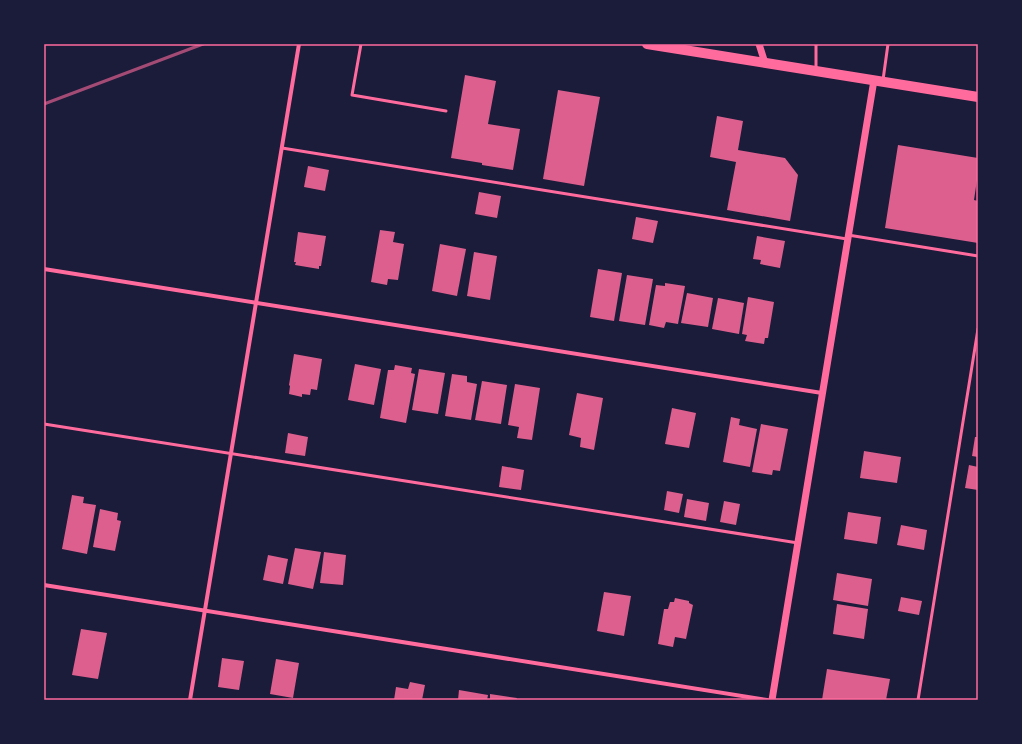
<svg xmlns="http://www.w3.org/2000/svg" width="1022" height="744" font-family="'Asap Condensed',sans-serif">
<rect width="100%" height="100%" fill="#1b1b3a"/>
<g fill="#dd5f8e">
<path d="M 465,75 L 496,81 L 488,124 L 520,129 L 513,170 L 482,165 L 482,163 L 451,158 Z"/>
<path d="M 558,90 L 600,97 L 584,186 L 543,179 Z"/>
<path d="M 717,116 L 743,121 L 738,150 L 785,158 L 798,175 L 790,221 L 727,210 L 736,162 L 710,157 Z"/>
<path d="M 898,145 L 978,158 L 978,173 L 974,200 L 978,201 L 978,243 L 885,228 Z"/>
<path d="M 308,166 L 329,170 L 325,191 L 304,187 Z"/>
<path d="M 479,192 L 501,196 L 497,218 L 475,214 Z"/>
<path d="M 636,217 L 658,221 L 653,243 L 632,239 Z"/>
<path d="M 380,230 L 395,232 L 393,242 L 404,244 L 398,280 L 388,279 L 387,285 L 371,282 Z"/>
<path d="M 298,232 L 326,236 L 321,266 L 319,266 L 319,269 L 295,265 L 296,262 L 294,262 Z"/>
<path d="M 757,236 L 785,241 L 780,268 L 760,264 L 761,260 L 753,259 Z"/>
<path d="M 440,244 L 466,249 L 457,296 L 432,291 Z"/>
<path d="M 474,252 L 497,256 L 490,300 L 467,296 Z"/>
<path d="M 598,269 L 622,273 L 614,321 L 590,317 Z"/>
<path d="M 627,275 L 653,279 L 645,325 L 619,321 Z"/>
<path d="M 665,283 L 685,286 L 678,324 L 666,322 L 664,328 L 649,325 L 656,285 L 665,286 Z"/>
<path d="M 687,293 L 713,298 L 708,327 L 681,323 Z"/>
<path d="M 748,297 L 774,302 L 768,338 L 765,338 L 764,344 L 745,341 L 747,335 L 742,334 Z"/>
<path d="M 718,298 L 744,303 L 739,334 L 712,329 Z"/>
<path d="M 294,354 L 322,359 L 317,390 L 311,389 L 310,395 L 302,394 L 302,397 L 289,394 L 290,386 L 289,385 Z"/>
<path d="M 355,364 L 381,369 L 374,405 L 348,400 Z"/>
<path d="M 395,365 L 412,368 L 411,373 L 415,374 L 406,423 L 380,418 L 388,370 L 394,370 Z"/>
<path d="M 419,369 L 445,373 L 438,414 L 412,410 Z"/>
<path d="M 452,374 L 467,376 L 467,382 L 477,384 L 471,420 L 445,416 Z"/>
<path d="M 482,381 L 507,385 L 501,424 L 475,420 Z"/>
<path d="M 515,384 L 540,388 L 532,440 L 517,438 L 519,427 L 508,425 Z"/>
<path d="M 577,393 L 603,398 L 594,450 L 580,447 L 581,438 L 569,435 Z"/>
<path d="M 672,408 L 696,413 L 689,448 L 665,444 Z"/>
<path d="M 731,417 L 740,419 L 739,425 L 757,429 L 750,467 L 723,462 Z"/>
<path d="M 761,424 L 788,429 L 780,471 L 773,470 L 772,475 L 752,472 Z"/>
<path d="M 288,433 L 308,437 L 305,456 L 285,453 Z"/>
<path d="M 975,437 L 978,437 L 978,457 L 972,456 Z"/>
<path d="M 864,451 L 901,457 L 897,483 L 860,478 Z"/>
<path d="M 969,465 L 978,467 L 978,490 L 965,488 Z"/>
<path d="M 502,466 L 524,470 L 521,490 L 499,487 Z"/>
<path d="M 667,491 L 683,494 L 679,513 L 664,510 Z"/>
<path d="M 72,495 L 84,497 L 83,503 L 96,505 L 87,554 L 62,549 Z"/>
<path d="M 687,499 L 709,503 L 706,521 L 684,517 Z"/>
<path d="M 724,501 L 740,504 L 736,525 L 720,522 Z"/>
<path d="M 100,509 L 118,513 L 117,520 L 121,521 L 115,551 L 93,547 Z"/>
<path d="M 848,512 L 881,517 L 877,544 L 844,539 Z"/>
<path d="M 901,525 L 927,530 L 924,550 L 897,545 Z"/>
<path d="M 295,548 L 321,552 L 313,589 L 288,584 Z"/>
<path d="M 324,552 L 346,555 L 343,585 L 320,583 Z"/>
<path d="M 268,555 L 288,559 L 283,584 L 263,580 Z"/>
<path d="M 837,573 L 872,579 L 868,606 L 833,600 Z"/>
<path d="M 604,592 L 631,596 L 624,636 L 597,631 Z"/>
<path d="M 901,597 L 922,601 L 919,615 L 898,611 Z"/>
<path d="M 675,598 L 689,601 L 689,603 L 693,605 L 686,639 L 675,637 L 673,647 L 658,644 L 664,609 L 668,609 L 670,602 L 674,602 Z"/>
<path d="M 837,604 L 868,609 L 864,639 L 833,634 Z"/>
<path d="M 81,629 L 107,633 L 98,679 L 72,675 Z"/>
<path d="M 222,658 L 244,661 L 239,690 L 218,687 Z"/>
<path d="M 276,659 L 299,663 L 293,698 L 270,694 Z"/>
<path d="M 827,669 L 890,679 L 886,700 L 822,700 Z"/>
<path d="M 410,682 L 425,685 L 422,700 L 394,700 L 396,687 L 408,689 Z"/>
<path d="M 459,690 L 488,695 L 487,700 L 458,700 Z"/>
<path d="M 490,694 L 517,698 L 516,700 L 490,700 Z"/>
</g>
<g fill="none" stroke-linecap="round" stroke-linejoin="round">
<g stroke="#ff6b9d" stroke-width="3">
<path d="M 361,44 L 352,95 L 446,111"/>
<path d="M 816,68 L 816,44"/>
<path d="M 883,80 L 888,44"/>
<path d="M 282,148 L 847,239"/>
<path d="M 848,235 L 978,256"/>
<path d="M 44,424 L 798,543"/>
<path d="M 918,700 L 978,329"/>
</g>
<g stroke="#ff6b9d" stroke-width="4">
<path d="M 44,269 L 822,393"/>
<path d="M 44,585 L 767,700"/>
<path d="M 190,700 L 299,44"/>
</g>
<g stroke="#ff6b9d" stroke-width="7">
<path d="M 759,44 L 765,63"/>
<path d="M 772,700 L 874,80"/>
</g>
<path stroke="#ff6b9d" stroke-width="10" d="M 647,44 L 978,97"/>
<path stroke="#a44b75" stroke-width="3" d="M 44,104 L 203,44"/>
</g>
<rect width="1022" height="744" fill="none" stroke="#1b1b3a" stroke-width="90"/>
<rect x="45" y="45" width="932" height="654" fill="none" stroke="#ff6b9d" stroke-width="1.5"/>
</svg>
